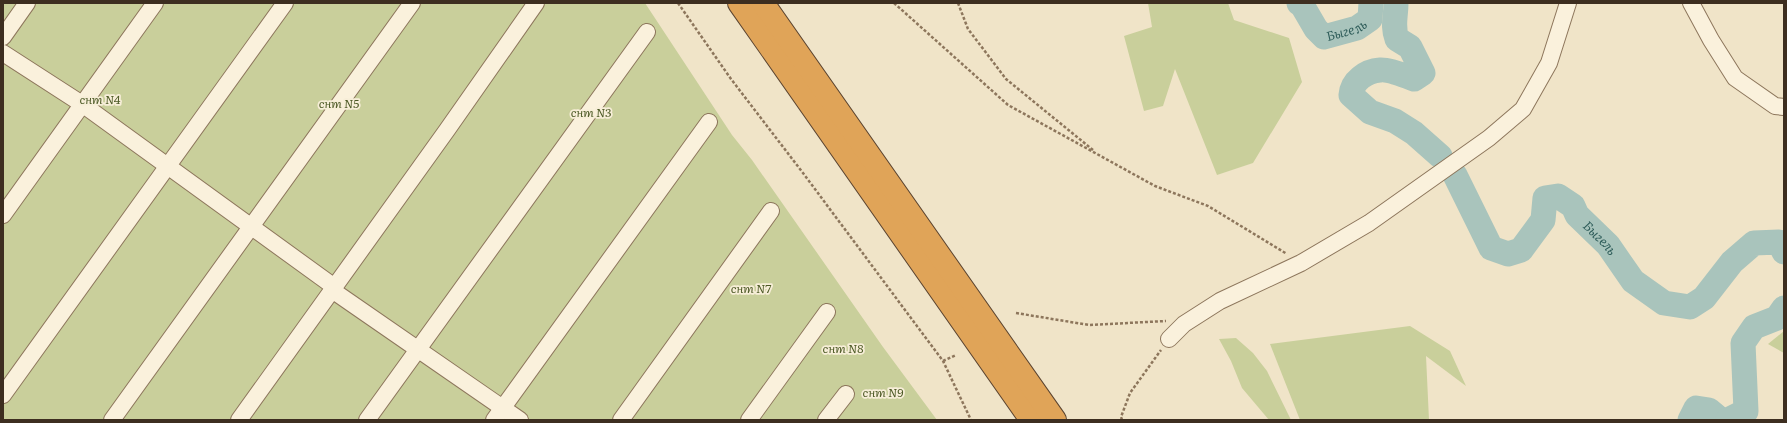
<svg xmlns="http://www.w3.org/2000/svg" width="1787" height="423" font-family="Literata,serif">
<rect width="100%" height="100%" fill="#f0e4c8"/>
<g fill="#c9cf9b">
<path d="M 3,3 L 530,3 L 233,420 L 3,420 Z"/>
<path d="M 542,3 L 645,3 L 732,135 L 752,160 L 883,347 L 937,420 L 244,420 Z"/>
<path d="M 1148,3 L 1228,3 L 1234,20 L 1289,38 L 1302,82 L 1253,163 L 1217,175 L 1175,69 L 1163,106 L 1144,111 L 1124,36 L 1152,27 Z"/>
<path d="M 1410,326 L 1450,351 L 1466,386 L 1426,356 L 1429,420 L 1300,420 L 1270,344 Z"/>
<path d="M 1784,331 L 1784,353 L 1768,344 Z"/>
<path d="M 1236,338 L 1253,353 L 1267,371 L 1291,420 L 1269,420 L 1242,388 L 1231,361 L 1219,339 Z"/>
</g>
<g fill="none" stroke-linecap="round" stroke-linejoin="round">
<g stroke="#a9c4bc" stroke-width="25">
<path id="s1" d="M 1299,3 L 1302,5 L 1316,29 L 1324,37 L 1357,28 L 1370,19 L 1371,3"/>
<path d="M 1396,3 C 1396,17 1392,26 1397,39 L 1410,47 L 1423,73 L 1414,79 C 1406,76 1388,69 1380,70 C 1366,71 1352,81 1351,95 L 1370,112 L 1395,121 L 1414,133 L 1440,156"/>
<path id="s2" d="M 1455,175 L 1491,248 L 1508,254 L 1521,250 L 1543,220 L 1545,198 L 1558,196 L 1573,206 L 1577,215 L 1608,245 L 1633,281 L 1664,303 L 1690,307 L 1704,298 L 1732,262 L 1754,243 L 1779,242 L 1784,252"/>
<path d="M 1690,420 L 1696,408 L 1709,410 L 1721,420"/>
<path d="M 1728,420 L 1746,411 L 1743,343 L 1754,327 L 1777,318 L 1784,308"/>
</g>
<defs>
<g id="minor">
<path d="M 1691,3 L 1711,40 L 1735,78 L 1775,106 L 1784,107"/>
<path d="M 3,37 L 27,3"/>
<path d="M 3,53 L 82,104 L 329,283"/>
<path d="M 3,215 L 155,3"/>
<path d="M 332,290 L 520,420"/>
<path d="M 1169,339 L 1184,324 L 1220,301 L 1301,263 L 1369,223 L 1489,138 L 1523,109 L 1549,63 L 1568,3"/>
<path d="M 3,395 L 285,3"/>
<path d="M 112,420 L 412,3"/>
<path d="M 239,420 L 447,130 L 536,3"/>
<path d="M 367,420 L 647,32"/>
<path d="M 494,420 L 709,122"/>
<path d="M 621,420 L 771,211"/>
<path d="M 749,420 L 827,312"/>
<path d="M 826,420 L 846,394"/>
</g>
<g id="highway">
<path d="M 739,3 L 1031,420"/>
<path d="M 763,3 L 1055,420"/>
</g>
</defs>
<use href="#minor" stroke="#8d765c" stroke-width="18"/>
<use href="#highway" stroke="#5b4430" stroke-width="24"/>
<g stroke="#8d765c" stroke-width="2.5" stroke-dasharray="3 2" stroke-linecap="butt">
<path d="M 678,3 L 731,79 L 803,173 L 943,361 L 971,420"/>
<path d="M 894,3 L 1008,105 L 1155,186 L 1208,206 L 1287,254"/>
<path d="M 958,3 L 968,29 L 1006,79 L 1093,150"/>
<path d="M 1016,313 L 1089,325 L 1166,321"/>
<path d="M 943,361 L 956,355"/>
<path d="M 1122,420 L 1121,417 L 1130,393 L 1161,350"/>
</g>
<use href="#minor" stroke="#faf1dc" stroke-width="16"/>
<use href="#highway" stroke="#e0a458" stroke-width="22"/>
</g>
<g text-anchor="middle" stroke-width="3.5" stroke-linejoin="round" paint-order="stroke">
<g font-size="12" font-style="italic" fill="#4d5a26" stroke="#f7eed8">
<text x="100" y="104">снт N4</text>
<text x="339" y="108">снт N5</text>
<text x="591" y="117">снт N3</text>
<text x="751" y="293">снт N7</text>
<text x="843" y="353">снт N8</text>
<text x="883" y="397">снт N9</text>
</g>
<g font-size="13" font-style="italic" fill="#2f5d5a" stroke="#f7eed8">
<text dy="5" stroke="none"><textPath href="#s1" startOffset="66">Быгель</textPath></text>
<text dy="5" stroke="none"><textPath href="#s2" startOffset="246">Быгель</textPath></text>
</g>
</g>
<rect width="1787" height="423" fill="none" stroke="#3d2e20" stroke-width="8"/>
</svg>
